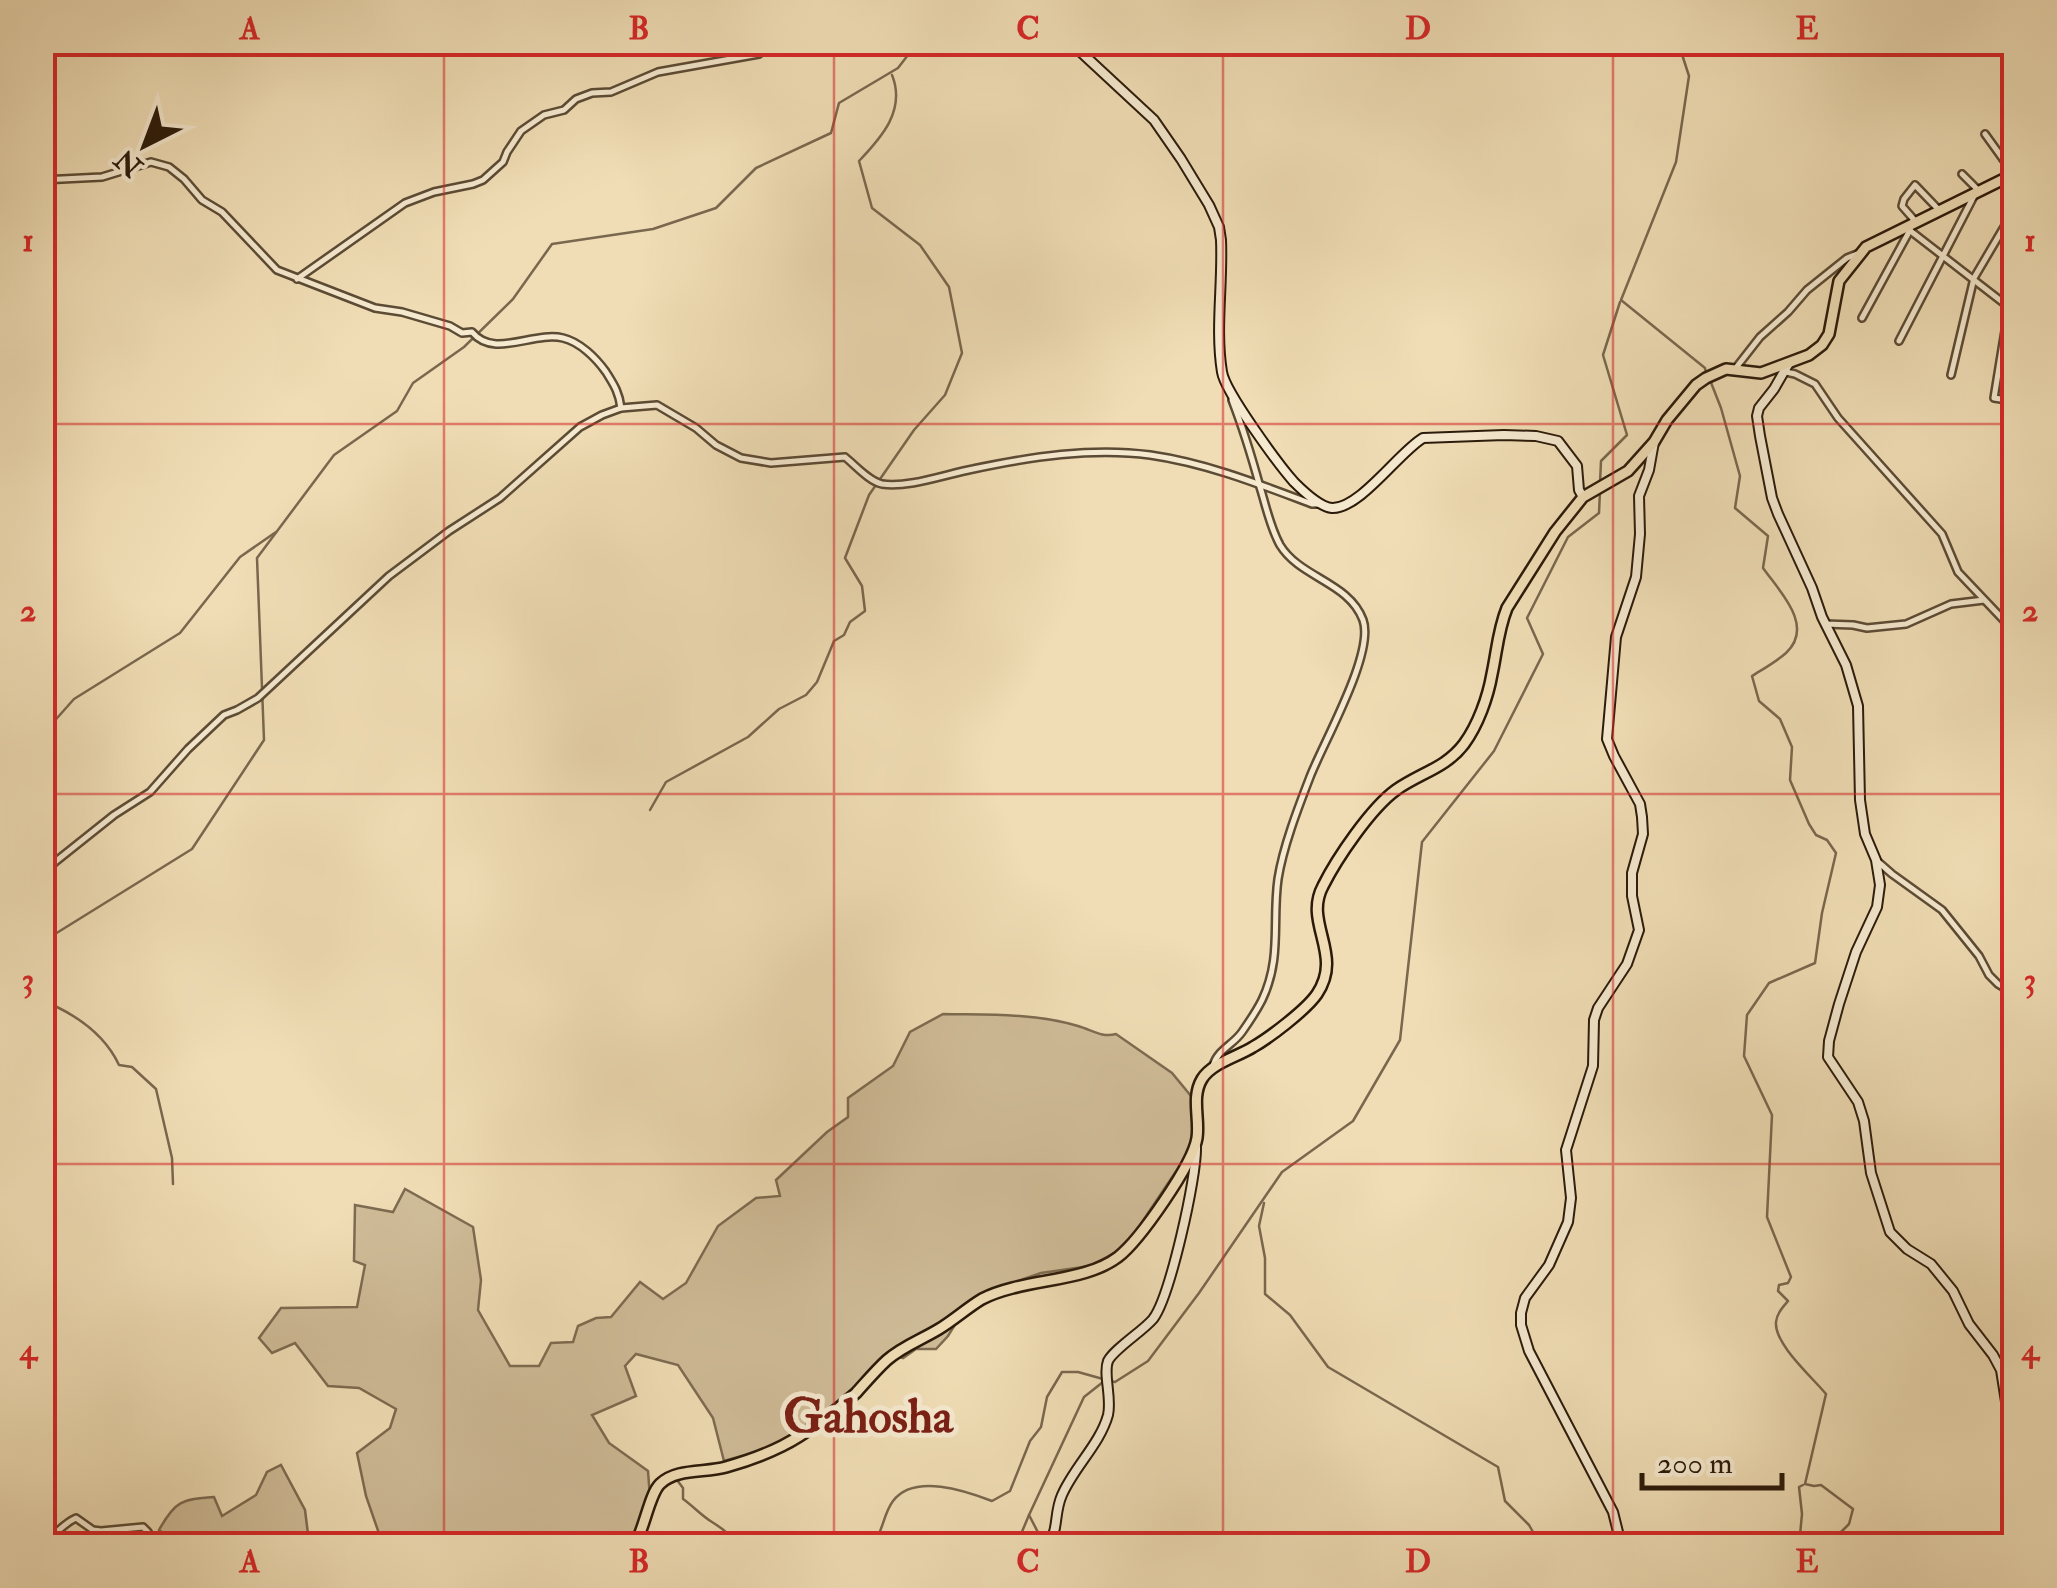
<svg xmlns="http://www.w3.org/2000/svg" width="2057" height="1588" font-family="'IM FELL Double Pica',serif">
<rect width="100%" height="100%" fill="#f0ddb5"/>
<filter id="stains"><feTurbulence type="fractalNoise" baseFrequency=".002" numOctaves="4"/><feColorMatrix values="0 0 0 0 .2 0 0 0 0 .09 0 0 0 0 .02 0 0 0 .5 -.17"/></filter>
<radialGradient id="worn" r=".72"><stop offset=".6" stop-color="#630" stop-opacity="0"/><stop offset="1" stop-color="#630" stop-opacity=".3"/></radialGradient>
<g fill="#cfbc98" stroke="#7d6b51" stroke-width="2.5">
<path d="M 943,1014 C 988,1015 1035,1013 1078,1026 C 1092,1030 1102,1038 1116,1034 L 1172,1073 L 1191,1096 L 1196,1127 L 1191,1149 L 1134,1234 L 1116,1252 L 1090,1266 L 1041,1273 L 989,1291 L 969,1302 L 948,1336 L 936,1349 L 916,1349 L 903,1358 L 887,1353 L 846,1400 L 773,1447 L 724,1461 L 713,1418 L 678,1365 L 636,1354 L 625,1366 L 636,1396 L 592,1415 L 609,1443 L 648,1471 L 650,1498 L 631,1545 L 383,1545 L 366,1496 L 357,1453 L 390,1428 L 396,1409 L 359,1388 L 328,1386 L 295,1343 L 272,1353 L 259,1338 L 281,1308 L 357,1307 L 365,1265 L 354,1261 L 355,1205 L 393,1212 L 405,1189 L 473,1227 L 481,1280 L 478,1310 L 510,1366 L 539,1366 L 551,1343 L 573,1342 L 578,1326 L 596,1318 L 611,1317 L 640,1282 L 663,1299 L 686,1283 L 718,1226 L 756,1198 L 780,1196 L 776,1180 L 827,1132 L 848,1117 L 848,1098 L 893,1066 L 910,1032 Z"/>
<path d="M 281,1465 L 305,1510 L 309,1542 L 316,1545 L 173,1545 L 170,1538 L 159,1530 C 175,1501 182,1499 214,1497 L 222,1516 L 256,1495 L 267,1472 Z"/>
</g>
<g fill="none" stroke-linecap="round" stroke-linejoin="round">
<g stroke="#79674e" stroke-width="2.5">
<path d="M 1678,42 L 1689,76 L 1676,162 L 1621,300 L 1705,368 L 1706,373"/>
<path d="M 1710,380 L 1721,408 L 1740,476 L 1735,508 L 1768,536 L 1763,568 C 1780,592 1815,626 1786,653 C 1776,662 1763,669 1752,676 L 1759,701 L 1780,719 L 1792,747 L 1790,780 L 1809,824 L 1816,835 L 1827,840 L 1836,853 L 1822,913 L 1815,963 L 1769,983 L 1747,1015 L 1744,1056 L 1772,1115 L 1767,1217 L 1791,1277 L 1788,1283 L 1779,1285 L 1778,1291 L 1788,1301 C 1783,1307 1777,1313 1776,1322 C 1774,1344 1812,1377 1826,1394 L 1805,1484 L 1814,1486 L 1821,1485 L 1853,1509 L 1849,1524 L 1841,1532 L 1843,1546"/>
<path d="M 1600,483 L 1601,461 L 1627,435 L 1603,355 L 1620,302"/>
<path d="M 42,735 L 74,699 L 180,633 L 240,557 L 276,532"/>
<path d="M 650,810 L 666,782 L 748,737 L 779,709 L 806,695 L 817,682 L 834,641 L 844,635 L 850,622 L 865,611 L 862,586 L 845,558 L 869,495 L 914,430 L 945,395 L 962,353 L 949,287 L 920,245 L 872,208 L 859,161 C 882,137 906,110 892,75"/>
<path d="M 42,964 L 55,934 L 192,849 L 264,740 L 257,558 L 334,455 L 397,411 L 413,383 L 464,347 L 513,299 L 552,244 L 653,229 L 716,208 L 756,168 L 831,133 L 839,103 L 898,68 L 918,42"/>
<path d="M 55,1006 C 82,1019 106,1037 119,1065 L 132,1067 L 156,1089 L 172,1158 L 173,1184"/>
<path d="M 1264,1203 L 1259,1226 L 1265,1258 L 1265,1294 L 1290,1315 L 1328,1367 L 1498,1467 L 1505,1501 L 1529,1525 L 1541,1546"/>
<path d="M 1110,1381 L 1115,1382 L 1148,1361 L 1199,1293 L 1282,1172 L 1353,1121 L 1400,1040 L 1422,842 L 1494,751 L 1543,654 L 1527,618 L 1568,537 L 1599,513 L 1600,491"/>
<path d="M 677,1480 L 683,1488 L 683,1499 C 693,1506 702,1516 712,1522 C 723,1529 730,1534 738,1546"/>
<path d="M 1044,1544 L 1029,1515 L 1084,1397 L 1103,1382"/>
<path d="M 872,1546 C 883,1533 883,1514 893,1501 C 914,1473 966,1491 992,1501 L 1010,1491 L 1030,1441 L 1041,1427 L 1047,1397 L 1062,1372 L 1078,1372 L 1103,1379"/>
<path d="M 1016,1546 L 1029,1515"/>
<path d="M 1802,1546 L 1800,1535 L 1802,1514 L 1799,1487 L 1803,1485"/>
</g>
<defs>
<g id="street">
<path d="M 42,53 L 47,42"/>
<path d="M 2013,102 L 2014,105"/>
<path d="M 1985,134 L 2003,159"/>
<path d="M 2014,144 L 2003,159 L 2014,171"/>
<path d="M 1962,174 L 1978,190"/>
<path d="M 42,180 L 102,177 L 151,162 L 169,167 L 184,179 L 202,200 L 222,212 L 277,270 L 375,308 L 402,312 L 450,326 L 462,333 L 472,332 C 494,359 533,331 563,338 C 580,342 596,358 606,372 C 614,385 619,392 621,408"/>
<path d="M 1916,222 L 1902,206 L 1904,199 L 1915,185 L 1939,210"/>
<path d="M 1908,229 L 2014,311"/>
<path d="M 297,279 L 405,203 L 434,192 L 473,184 L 483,180 L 503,162 L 507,152 L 521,131 L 544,115 L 564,110 L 576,99 L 592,93 L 611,92 L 658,72 L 759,54 L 771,42"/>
<path d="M 2014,296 L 2009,306 L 1994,398 L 2014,401"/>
<path d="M 1862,318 L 1910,230"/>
<path d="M 1899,341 L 1975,194"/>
<path d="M 1735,369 L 1760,337 L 1788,312 L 1807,290 L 1847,258 L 1857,254"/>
<path d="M 1786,372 L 1795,374 L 1815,384 L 1838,418 L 1942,534 L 1958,572 L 2014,631"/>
<path d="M 1951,375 L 1974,278 L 2014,210"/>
<path d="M 1825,624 L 1853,625 L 1867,628 L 1906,624 L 1951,604 L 1984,600"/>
<path d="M 1876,860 L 1892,874 L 1942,910 L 1979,956 L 1989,975 L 1998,984 L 2014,994"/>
<path d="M 42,877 L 55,862 L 114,815 L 150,792 L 188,749 L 224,715 L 237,710 L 258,698 L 389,576 L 449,531 L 500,498 L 580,427 L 602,415 L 621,408 L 657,405 L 696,428 L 716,445 L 741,458 L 771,463 L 845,457 C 856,466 869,481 882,484 C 909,488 946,474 973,469 C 1030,457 1092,447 1150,455 C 1206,463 1259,484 1312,504 L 1320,504"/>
<path d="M 1213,1066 C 1217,1050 1233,1045 1242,1032 C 1249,1022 1257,1010 1262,1000 C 1282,958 1272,922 1278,879 C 1283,847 1298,808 1310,777 C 1323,743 1375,653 1363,620 C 1349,582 1300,578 1280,545 C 1270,527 1266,506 1260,487 C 1252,458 1243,428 1232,400"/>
<path d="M 42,1542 C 56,1536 62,1524 76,1518 L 93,1530 L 101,1531 L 143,1527 L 148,1532 L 140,1546"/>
</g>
<g id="secondary">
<path d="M 1070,42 L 1154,120 L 1181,159 L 1209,205 L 1219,227 L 1221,240 C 1223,284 1215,329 1222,372 C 1225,392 1279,465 1294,482 C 1302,490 1320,507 1332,508 C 1360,509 1399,452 1423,438 L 1504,435 L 1536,436 L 1558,441 L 1577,466 L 1579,490 L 1583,497"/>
<path d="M 1789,363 L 1774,389 L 1759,408 L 1757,416 L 1760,436 L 1772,498 L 1778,514 L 1812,588 L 1822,617 L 1846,665 L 1858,706 L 1860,800 L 1865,834 L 1876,860 L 1880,885 L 1877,907 L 1856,952 L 1839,1004 L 1829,1041 L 1828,1057 L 1858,1102 L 1864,1121 L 1871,1173 L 1890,1232 L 1907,1249 L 1931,1264 L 1953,1291 L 1969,1324 L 1993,1355 L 2001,1370 L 2009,1421 L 2014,1432"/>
<path d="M 1047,1546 C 1048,1541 1052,1537 1054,1532 C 1057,1522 1056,1508 1062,1495 C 1074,1467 1100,1444 1108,1415 C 1112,1398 1103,1374 1108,1361 C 1114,1349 1143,1331 1153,1319 C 1170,1297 1197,1176 1196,1147"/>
<path d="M 1619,1546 L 1618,1532 L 1613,1512 L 1529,1351 L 1521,1325 L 1521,1313 L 1525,1298 L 1549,1265 L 1568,1222 L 1571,1198 L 1566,1150 L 1593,1066 L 1594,1020 L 1598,1008 L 1627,964 L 1639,930 L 1632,896 L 1632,873 L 1643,834 L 1642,817 L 1640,804 L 1614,756 L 1607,739 L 1616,637 L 1636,577 L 1640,534 L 1639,496 L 1649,470 L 1654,442"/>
</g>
<path id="primary" d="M 634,1546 C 645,1528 649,1495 660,1484 C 676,1468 706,1473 726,1467 C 744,1462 764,1455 782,1446 C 806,1434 836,1411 856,1393 C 866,1382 876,1370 887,1360 C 903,1346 921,1340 939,1329 C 954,1320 967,1308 982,1299 C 1023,1278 1084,1283 1118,1257 C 1140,1240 1193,1164 1197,1138 C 1200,1119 1191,1097 1202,1079 C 1212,1063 1237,1057 1253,1047 C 1269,1038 1306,1010 1317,994 C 1344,954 1303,923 1323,886 C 1337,858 1371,808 1396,790 C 1420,773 1446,768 1464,744 C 1478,725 1488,697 1492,674 C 1497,651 1498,630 1507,608 L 1555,532 L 1583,497 L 1628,471 L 1654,442 L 1667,420 L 1696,385 L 1706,378 L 1726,369 L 1761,373 L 1809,355 L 1822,345 L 1829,334 L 1839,281 L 1866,247 L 2014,174"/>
</defs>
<use href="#street" stroke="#5c4b35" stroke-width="10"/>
<use href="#secondary" stroke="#2b1a0a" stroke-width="12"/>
<use href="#primary" stroke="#2b1a0a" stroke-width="14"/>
<use href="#street" stroke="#f5e9cf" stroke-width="5"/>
<use href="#secondary" stroke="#f5e9cf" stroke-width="8"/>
<use href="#primary" stroke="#f0ddb5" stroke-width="9"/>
</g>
<path fill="none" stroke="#d62828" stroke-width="2.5" stroke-opacity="0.55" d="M 444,42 L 444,1546M 834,42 L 834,1546M 1223,42 L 1223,1546M 1613,42 L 1613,1546M 42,424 L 2014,424M 42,794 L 2014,794M 42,1164 L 2014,1164"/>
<g text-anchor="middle" stroke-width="10" stroke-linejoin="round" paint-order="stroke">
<g font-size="48" font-weight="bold" fill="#7a1f14" stroke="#f5e9cf">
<text x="868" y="1432">Gahosha</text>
</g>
</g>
<rect width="2057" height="1588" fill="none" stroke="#f0ddb5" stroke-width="110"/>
<g transform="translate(145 145) rotate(222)" stroke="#f5e9cf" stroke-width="8" paint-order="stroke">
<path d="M0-8L18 38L0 25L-18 38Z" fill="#2b1a0a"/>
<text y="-15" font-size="28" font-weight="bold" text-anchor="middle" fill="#2b1a0a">N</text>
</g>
<path d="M1642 1473v15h140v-15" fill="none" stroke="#2b1a0a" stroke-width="5"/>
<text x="1657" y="1473" font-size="30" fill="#2b1a0a" stroke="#f5e9cf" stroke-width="8" paint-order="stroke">200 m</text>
<rect x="55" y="55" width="1947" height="1478" fill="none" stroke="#d62828" stroke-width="4"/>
<g font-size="32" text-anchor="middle" font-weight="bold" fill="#d62828">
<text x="250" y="39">A</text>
<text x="639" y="39">B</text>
<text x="1028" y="39">C</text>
<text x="1418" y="39">D</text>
<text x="1807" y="39">E</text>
<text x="28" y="251">1</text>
<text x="2030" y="251">1</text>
<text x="28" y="621">2</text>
<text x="2030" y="621">2</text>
<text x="28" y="990">3</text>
<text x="2030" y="990">3</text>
<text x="28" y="1360">4</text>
<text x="2030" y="1360">4</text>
<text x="250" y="1572">A</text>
<text x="639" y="1572">B</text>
<text x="1028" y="1572">C</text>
<text x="1418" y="1572">D</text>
<text x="1807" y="1572">E</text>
</g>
<rect width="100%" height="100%" filter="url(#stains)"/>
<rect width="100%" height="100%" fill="url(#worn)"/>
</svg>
